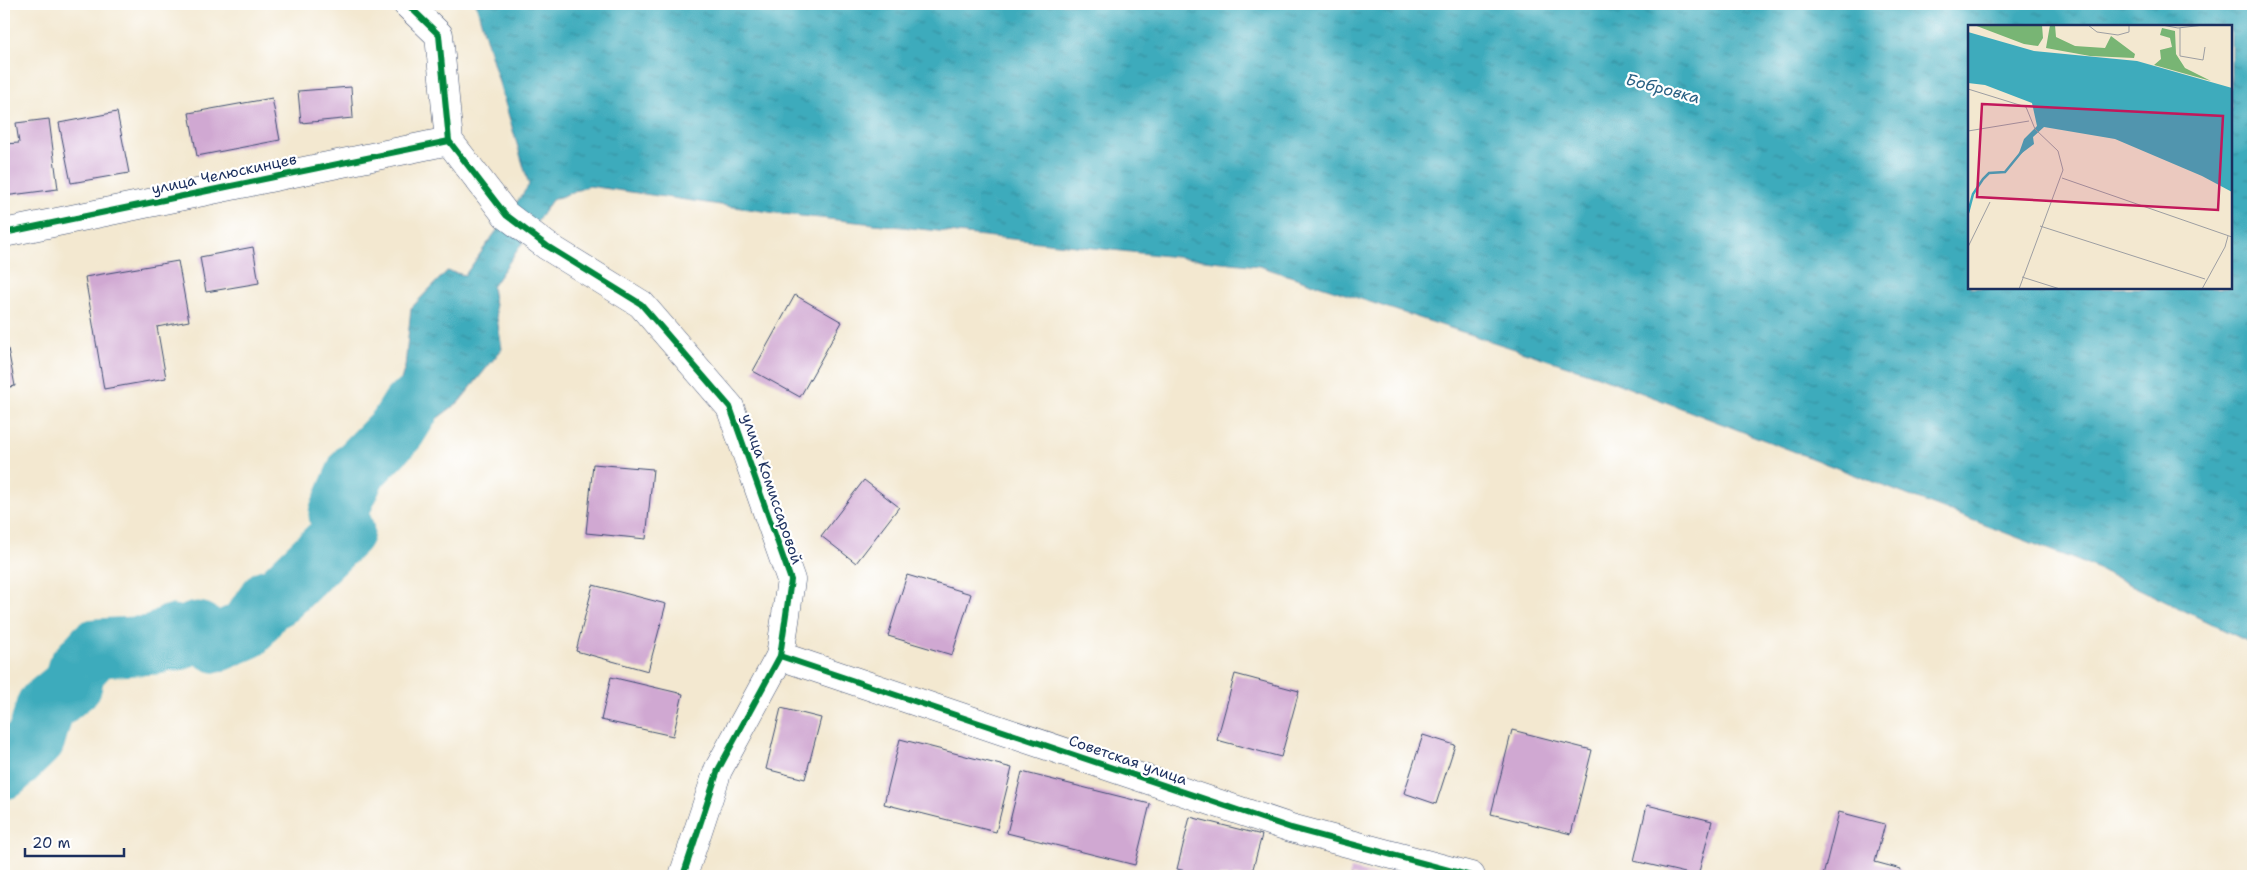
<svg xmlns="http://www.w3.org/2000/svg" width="2257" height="880" font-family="'Shantell Sans',sans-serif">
<defs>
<pattern id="water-ripples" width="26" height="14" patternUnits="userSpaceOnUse" patternTransform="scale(1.25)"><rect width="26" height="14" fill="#3eabbc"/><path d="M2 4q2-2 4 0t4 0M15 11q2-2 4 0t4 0" fill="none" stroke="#338c9c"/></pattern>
</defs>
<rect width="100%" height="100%" fill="#fff"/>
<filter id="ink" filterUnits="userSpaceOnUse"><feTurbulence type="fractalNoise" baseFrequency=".02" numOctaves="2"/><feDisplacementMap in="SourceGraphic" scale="10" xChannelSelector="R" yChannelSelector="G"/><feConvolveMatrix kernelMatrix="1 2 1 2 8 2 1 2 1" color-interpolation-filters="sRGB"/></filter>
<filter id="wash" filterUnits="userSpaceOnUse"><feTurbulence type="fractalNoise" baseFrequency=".0096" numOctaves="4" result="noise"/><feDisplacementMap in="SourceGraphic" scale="20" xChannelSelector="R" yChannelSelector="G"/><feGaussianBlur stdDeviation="1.12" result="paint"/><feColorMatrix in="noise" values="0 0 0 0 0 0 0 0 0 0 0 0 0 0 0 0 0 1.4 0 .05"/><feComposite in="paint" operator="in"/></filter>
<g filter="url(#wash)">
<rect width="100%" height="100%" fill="#f3e8d0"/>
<path fill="url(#water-ripples)" stroke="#2c6d8d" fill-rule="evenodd" d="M 476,4 L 2253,4 L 2253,644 L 2094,567 L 1598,376 L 1259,266 L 783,214 L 589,186 L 552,200 L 492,287 L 502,349 L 459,402 L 395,450 L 357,470 L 385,430 L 405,367 L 411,308 L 447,271 L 465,275 L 529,185 ZM 1970,26 L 2231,26 L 2231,288 L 1970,288 Z"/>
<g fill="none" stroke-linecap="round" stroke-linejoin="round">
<path stroke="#3eabbc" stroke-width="59" d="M 4,770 L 36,739 L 45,707 L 73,684 L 76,670 L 96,648 L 156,645 L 172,634 L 175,642 L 197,631 L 216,643 L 246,630 L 269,598 L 276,598 L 345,531 L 338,514 L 357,470 L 397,429 L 410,408"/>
</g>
<g id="blocks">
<g fill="#d0a8d2">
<path d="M 351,87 L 353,118 L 301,123 L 298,91 Z"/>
<path d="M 272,98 L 280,140 L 197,156 L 189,113 Z"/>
<path d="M 117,112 L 129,173 L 71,183 L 59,123 Z"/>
<path d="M 49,119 L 58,189 L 4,196 L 4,144 L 19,143 L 16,123 Z"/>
<path d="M 253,247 L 259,283 L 206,292 L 200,257 Z"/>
<path d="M 178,261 L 189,321 L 157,327 L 166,378 L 104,389 L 85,277 Z"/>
<path d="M 795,295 L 842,322 L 800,397 L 753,371 Z"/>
<path d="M 4,328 L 15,386 L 4,388 Z"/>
<path d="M 593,464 L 653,469 L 646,539 L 586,533 Z"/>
<path d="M 864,480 L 899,507 L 856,563 L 821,536 Z"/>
<path d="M 907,575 L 971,594 L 952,655 L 888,636 Z"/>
<path d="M 593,585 L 666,604 L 648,671 L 576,651 Z"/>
<path d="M 1235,674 L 1299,691 L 1281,757 L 1217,740 Z"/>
<path d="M 611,677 L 683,694 L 673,736 L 601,720 Z"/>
<path d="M 781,708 L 821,718 L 805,779 L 766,769 Z"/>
<path d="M 1512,730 L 1592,750 L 1571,834 L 1491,814 Z"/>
<path d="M 1423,735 L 1455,745 L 1436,804 L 1404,793 Z"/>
<path d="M 900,739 L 1012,768 L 996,832 L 884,804 Z"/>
<path d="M 1022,772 L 1150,804 L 1135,865 L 1007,833 Z"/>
<path d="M 1647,805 L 1712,821 L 1698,876 L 1634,861 Z"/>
<path d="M 1839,812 L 1885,824 L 1875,862 L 1901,869 L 1899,876 L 1823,876 Z"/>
<path d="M 1190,817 L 1262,835 L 1251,876 L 1208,876 L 1177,869 Z"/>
<path d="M 1351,869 L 1378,876 L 1349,876 Z"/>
</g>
</g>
</g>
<g filter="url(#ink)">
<use href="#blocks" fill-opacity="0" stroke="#3b4b6f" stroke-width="1"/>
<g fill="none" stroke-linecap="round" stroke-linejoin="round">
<defs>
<g id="minor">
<path d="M 407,4 L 439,35 L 449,141 L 506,215 L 547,246 L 641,304 L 730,407 L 791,580 L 780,656 L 718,770 L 683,876"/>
<path d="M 4,233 L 449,141"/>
<path d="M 780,656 L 1291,828 L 1471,876"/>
</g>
</defs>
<use href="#minor" stroke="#3b4b6f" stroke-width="29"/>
<use href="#minor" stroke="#fff" stroke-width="28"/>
<defs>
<g id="cycleway">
<path d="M 407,4 L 439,35 L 449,141 L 506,215 L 547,246 L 641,304 L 730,407 L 791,580 L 780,656 L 718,770 L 683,876"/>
<path d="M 4,233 L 449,141"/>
<path d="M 780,656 L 1291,828 L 1471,876"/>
</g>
</defs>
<use href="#cycleway" stroke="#fff" stroke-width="9"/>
<use href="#cycleway" stroke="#00873e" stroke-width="6"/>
</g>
</g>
<g text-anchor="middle" stroke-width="4.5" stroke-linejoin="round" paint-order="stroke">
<g font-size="15" fill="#1b2f5e" stroke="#fff">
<text transform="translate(224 174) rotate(-12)" y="5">улица Челюскинцев</text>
<text transform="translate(772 489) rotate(71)" y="5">улица Комиссаровой</text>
<text transform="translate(1128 760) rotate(19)" y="5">Советская улица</text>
</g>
<g font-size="16" font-style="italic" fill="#296184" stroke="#fff">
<text transform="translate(1663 88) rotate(15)" y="6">Бобровка</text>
</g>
</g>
<g transform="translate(1968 25)">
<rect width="264" height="264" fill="#f3e8d0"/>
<path d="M 6,0 L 74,0 L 75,13 L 70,21 L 56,19 ZM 82,0 L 87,0 L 88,12 L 107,21 L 137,23 L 143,11 L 167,29 L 166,33 L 122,31 L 78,23 ZM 194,3 L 207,6 L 208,29 L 217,43 L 243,56 L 186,40 L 193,34 L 192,25 L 204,22 L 202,13 L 192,10 Z" fill="#78b574"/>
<path d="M 0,7 L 66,26 L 169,36 L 264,63 L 264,167 L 234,151 L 147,114 L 76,102 L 65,112 L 66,119 L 50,131 L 56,114 L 69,101 L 64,78 L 17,60 L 0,58 Z" fill="#3eabbc"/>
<path fill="none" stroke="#3eabbc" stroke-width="2.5" d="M 0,188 L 5,169 L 15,154 L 21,148 L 37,147 L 55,125"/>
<path fill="none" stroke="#9d9ea2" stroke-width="1" d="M 120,0 L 129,7 L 150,10 L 161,7 L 161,0M 194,0 L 210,3 L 236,0M 212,3 L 212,31 L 235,35 L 237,22M 0,64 L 58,82 L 67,104 L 90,126 L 95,145 L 51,264M 0,106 L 61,96M 94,153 L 264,212M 72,201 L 237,254M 0,222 L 22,177M 54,252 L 92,264M 234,264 L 257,222 L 260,211"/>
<path fill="#c2185b" fill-opacity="0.15" stroke="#c2185b" stroke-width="2.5" d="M 14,79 L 255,91 L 250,185 L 9,172 Z"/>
<rect width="264" height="264" fill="none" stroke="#1b2f5e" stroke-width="2.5"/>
</g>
<rect width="2257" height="880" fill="none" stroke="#fff" stroke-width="20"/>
<path d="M25 848v8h99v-8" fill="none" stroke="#1b2f5e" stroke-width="2.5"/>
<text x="32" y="848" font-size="15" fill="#1b2f5e" stroke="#ffffff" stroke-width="4" paint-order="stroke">20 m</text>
</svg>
